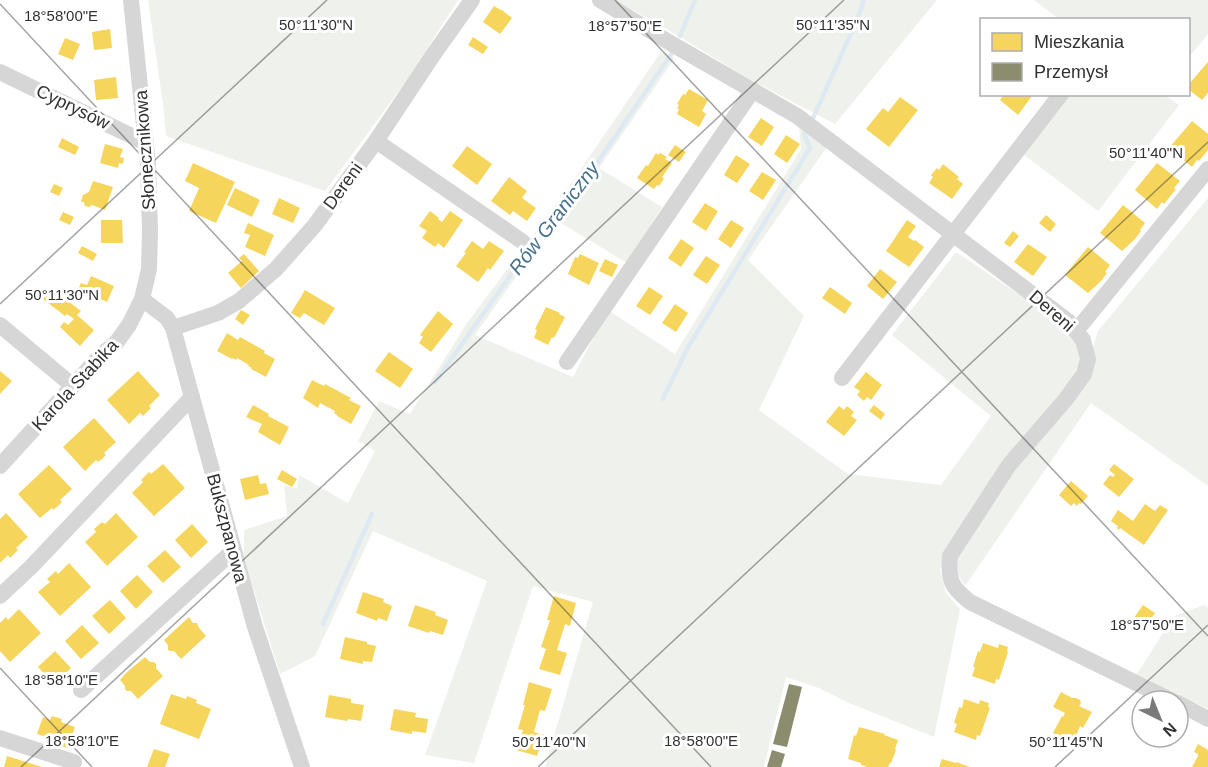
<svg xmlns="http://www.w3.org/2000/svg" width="1208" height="767" font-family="Helvetica,sans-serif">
<rect width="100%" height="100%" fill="#fff"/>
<g fill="#eff2ec">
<path d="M 148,0 L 458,0 L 407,80 L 325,191 L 166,136 L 163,104 Z"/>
<path d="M 614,0 L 937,0 L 835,124 L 749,79 L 662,26 Z"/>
<path d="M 1034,0 L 1208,0 L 1208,34 L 1189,57 L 1188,20 L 1059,19 Z"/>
<path d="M 661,52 L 675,58 L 599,168 L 662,207 L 627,263 L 556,220 L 475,335 L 573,377 L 608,310 L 675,354 L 801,149 L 799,128 L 827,147 L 748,260 L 804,316 L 759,410 L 848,474 L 941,485 L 991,416 L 892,335 L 956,252 L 1063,324 L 1077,342 L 1080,363 L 1060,400 L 950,546 L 940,570 L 946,593 L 960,609 L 934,737 L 849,703 L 819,688 L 786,677 L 764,767 L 545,767 L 593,602 L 533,586 L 474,763 L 425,755 L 487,581 L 373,531 L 315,656 L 280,674 L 244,559 L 244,530 L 287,516 L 284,485 L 297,489 L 299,475 L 348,503 L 375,451 L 358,441 L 379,401 L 410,414 L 467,323 L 570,185 Z"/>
<path d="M 1069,95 L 1164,95 L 1179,105 L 1098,211 L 1023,154 Z"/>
<path d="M 1208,198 L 1208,486 L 1091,403 L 965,586 L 958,575 L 958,555 L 1093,347 L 1098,331 Z"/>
<path d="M 1204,605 L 1208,608 L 1208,709 L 1137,674 L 1174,616 Z"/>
</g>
<g fill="#f6d55c">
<path d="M 494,6 L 501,10 L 502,10 L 512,18 L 500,34 L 483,22 Z"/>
<path d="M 110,29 L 112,48 L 94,50 L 92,32 Z"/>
<path d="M 473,37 L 488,47 L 483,54 L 468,45 Z"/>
<path d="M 65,38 L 80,44 L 73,60 L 58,54 Z"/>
<path d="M 1208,62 L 1208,93 L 1202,100 L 1188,89 L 1188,85 Z"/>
<path d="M 116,77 L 118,98 L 96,100 L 94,80 Z"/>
<path d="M 689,89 L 708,100 L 702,111 L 706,114 L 699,127 L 677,114 L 679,109 L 677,108 L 679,105 L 677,104 L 683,94 L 685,95 Z"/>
<path d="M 1004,94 L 1030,94 L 1032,96 L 1018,115 L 1000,100 Z"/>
<path d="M 900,97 L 918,110 L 889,147 L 866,129 L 883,108 L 888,112 Z"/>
<path d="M 761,118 L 774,127 L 762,146 L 748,137 Z"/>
<path d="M 1192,121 L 1208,134 L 1208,150 L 1199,161 L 1197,160 L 1192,167 L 1169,148 Z"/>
<path d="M 786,135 L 800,144 L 787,163 L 774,154 Z"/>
<path d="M 62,138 L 79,147 L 75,155 L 58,147 Z"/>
<path d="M 105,144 L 123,149 L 120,157 L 124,158 L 123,164 L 119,163 L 118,168 L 100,163 Z"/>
<path d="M 675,145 L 686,152 L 679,162 L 668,155 Z"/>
<path d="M 467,146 L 492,164 L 477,185 L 452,166 Z"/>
<path d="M 656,153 L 658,155 L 660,153 L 667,157 L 665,159 L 672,163 L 662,177 L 664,179 L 659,186 L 657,185 L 654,189 L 637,178 L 646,165 L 648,166 Z"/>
<path d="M 736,155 L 750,164 L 737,183 L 724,175 Z"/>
<path d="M 193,163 L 235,182 L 216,223 L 189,211 L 199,188 L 185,181 Z"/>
<path d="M 1157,163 L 1180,181 L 1174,188 L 1176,189 L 1164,204 L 1162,202 L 1157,209 L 1135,190 Z"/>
<path d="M 943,164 L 959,177 L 957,179 L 963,184 L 952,199 L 929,183 L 933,177 L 931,175 L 937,168 L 939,170 Z"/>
<path d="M 762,172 L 776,180 L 763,200 L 749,191 Z"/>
<path d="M 509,177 L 527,191 L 522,198 L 536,208 L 527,221 L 513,211 L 510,215 L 491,201 Z"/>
<path d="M 93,181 L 113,187 L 105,210 L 92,205 L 89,207 L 85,206 L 84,202 L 81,202 L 83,195 L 89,192 Z"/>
<path d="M 54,184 L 63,188 L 59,196 L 50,192 Z"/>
<path d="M 235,188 L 260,200 L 252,217 L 227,205 Z"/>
<path d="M 279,198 L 300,208 L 293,223 L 272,214 Z"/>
<path d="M 705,203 L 718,211 L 706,231 L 692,222 Z"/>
<path d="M 1123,205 L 1145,223 L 1140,230 L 1141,231 L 1135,239 L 1122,251 L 1100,233 Z"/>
<path d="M 430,211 L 439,218 L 438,219 L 442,222 L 450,211 L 463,220 L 444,248 L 438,243 L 435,247 L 422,238 L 427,231 L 419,226 Z"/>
<path d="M 63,212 L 74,217 L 70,225 L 59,220 Z"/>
<path d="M 1046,215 L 1056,224 L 1050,232 L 1039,223 Z"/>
<path d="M 101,220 L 122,220 L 123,243 L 101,243 Z"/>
<path d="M 731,220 L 744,228 L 731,248 L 718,239 Z"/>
<path d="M 907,220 L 916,226 L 908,237 L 914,241 L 915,240 L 924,247 L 909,267 L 886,251 Z"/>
<path d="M 248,223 L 274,235 L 265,256 L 245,247 L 250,235 L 244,233 Z"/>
<path d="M 1013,231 L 1019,236 L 1010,247 L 1004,243 Z"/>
<path d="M 681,239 L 694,248 L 681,267 L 668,258 Z"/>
<path d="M 472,241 L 483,249 L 489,241 L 504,251 L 490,270 L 488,268 L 478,282 L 456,266 L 466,253 L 464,252 Z"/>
<path d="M 1028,244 L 1047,257 L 1033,276 L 1014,262 Z"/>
<path d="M 82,246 L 97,254 L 93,261 L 78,253 Z"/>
<path d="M 1088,247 L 1110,265 L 1105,272 L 1107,273 L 1101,281 L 1088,293 L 1065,275 Z"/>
<path d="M 244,254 L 259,271 L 241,288 L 228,273 L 242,261 L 239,258 Z"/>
<path d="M 580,254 L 599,263 L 589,285 L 568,274 L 575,257 L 578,258 Z"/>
<path d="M 706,256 L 720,265 L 707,284 L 693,275 Z"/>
<path d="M 605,259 L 618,265 L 612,277 L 599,271 Z"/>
<path d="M 880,269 L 897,282 L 883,299 L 867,286 Z"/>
<path d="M 91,276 L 114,286 L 107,302 L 78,289 L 81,283 L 87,285 Z"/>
<path d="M 649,287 L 663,296 L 650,315 L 636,306 Z"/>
<path d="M 830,287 L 852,303 L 845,314 L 822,298 Z"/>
<path d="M 51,288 L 81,311 L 77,315 L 94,330 L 80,346 L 60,327 L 64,322 L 68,325 L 74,319 L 67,314 L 65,316 L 43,299 Z"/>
<path d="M 305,290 L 335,308 L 324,325 L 304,313 L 300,318 L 291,313 Z"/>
<path d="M 675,304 L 688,313 L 676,332 L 662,323 Z"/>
<path d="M 546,307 L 560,313 L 559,314 L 565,317 L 554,338 L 552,337 L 548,345 L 534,338 L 537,330 L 535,329 Z"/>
<path d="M 241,310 L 250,315 L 243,325 L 235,319 Z"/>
<path d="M 438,311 L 453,324 L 431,352 L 419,343 L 423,337 L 420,335 Z"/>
<path d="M 227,333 L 238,340 L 240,337 L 265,351 L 264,353 L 275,359 L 266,377 L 251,369 L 252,368 L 248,366 L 249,365 L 237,358 L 236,360 L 233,358 L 232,359 L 217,351 Z"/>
<path d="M 389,352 L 413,369 L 400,388 L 375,371 Z"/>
<path d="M 0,371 L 12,381 L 0,394 Z"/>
<path d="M 138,371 L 160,395 L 149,406 L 151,408 L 143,416 L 140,413 L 129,424 L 107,400 Z"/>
<path d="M 866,372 L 882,385 L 871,400 L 867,397 L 864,401 L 857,395 L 860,391 L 854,387 Z"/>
<path d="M 312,380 L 324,386 L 325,384 L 351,398 L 349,400 L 361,406 L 351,424 L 337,416 L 337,415 L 334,413 L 335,411 L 320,403 L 318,408 L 303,398 Z"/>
<path d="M 253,405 L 269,414 L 268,416 L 289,427 L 280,445 L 258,432 L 262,424 L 246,417 Z"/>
<path d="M 874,405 L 885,414 L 881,420 L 869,411 Z"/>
<path d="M 839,406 L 844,410 L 847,406 L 854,412 L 851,416 L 857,420 L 844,436 L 826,422 Z"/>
<path d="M 94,418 L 116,442 L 104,453 L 106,455 L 102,459 L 98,462 L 96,460 L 85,471 L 63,447 Z"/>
<path d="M 163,464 L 185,488 L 154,516 L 132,493 L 143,482 L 141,480 L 149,472 L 151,474 Z"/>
<path d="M 1114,464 L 1134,479 L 1119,497 L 1103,484 L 1110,475 L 1113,477 L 1115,475 L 1109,470 Z"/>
<path d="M 49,465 L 72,489 L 60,500 L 62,502 L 58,506 L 53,510 L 52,508 L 40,518 L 18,494 Z"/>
<path d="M 282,470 L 297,479 L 292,487 L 277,479 Z"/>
<path d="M 258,475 L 260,484 L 266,483 L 269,494 L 245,500 L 240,479 Z"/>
<path d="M 1071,481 L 1088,496 L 1081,504 L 1079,503 L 1077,506 L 1074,503 L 1071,506 L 1059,495 Z"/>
<path d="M 1145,504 L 1155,511 L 1160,505 L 1168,510 L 1144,545 L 1120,528 L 1119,530 L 1117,528 L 1118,526 L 1111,521 L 1118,510 L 1133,521 Z"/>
<path d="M 6,513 L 28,537 L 16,548 L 18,550 L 10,558 L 8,555 L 0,563 L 0,519 Z"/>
<path d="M 116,513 L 138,537 L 107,566 L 85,542 L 96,532 L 94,529 L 102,522 L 105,524 Z"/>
<path d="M 192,524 L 208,542 L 191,558 L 175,540 Z"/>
<path d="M 165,550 L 181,567 L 163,583 L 147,566 Z"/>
<path d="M 69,563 L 91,587 L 60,616 L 38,592 L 50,582 L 47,579 L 56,571 L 58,574 Z"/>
<path d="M 137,575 L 153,592 L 136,609 L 120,591 Z"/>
<path d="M 363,592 L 384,599 L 383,602 L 392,606 L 387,621 L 378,618 L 377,621 L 356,613 Z"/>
<path d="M 554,596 L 576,603 L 570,626 L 565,624 L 557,650 L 567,653 L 560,675 L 539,669 L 546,649 L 541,647 L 550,620 L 547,620 Z"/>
<path d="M 110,600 L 126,618 L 109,634 L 92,616 Z"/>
<path d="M 415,605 L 436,612 L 435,615 L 448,620 L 443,635 L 430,631 L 429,633 L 408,626 Z"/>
<path d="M 1143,605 L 1155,613 L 1146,627 L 1133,619 Z"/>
<path d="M 19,609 L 41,633 L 10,662 L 0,651 L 0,623 L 6,617 L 8,620 Z"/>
<path d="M 189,617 L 193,623 L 197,623 L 199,628 L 206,636 L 181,659 L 174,651 L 170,651 L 168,650 L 168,645 L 164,640 Z"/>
<path d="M 82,625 L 99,643 L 81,659 L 65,641 Z"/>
<path d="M 345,637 L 367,642 L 367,644 L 376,646 L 372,662 L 363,661 L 363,664 L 340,659 Z"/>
<path d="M 983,643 L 998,648 L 999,644 L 1008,647 L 1007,651 L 1008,652 L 999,680 L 996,679 L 995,684 L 972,676 L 975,667 L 973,667 L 978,651 L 980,652 Z"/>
<path d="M 55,651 L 71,668 L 54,684 L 38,667 Z"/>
<path d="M 145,657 L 150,662 L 154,662 L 156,664 L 156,668 L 163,676 L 138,699 L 131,691 L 127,691 L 125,689 L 125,686 L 120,680 L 126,673 Z"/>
<path d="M 529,682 L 552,689 L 545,711 L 540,710 L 534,732 L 544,735 L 537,756 L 516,750 L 523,730 L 518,729 L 525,705 L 523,705 Z"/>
<path d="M 1061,692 L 1072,698 L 1076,698 L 1080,700 L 1081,703 L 1079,706 L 1092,712 L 1083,728 L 1080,726 L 1073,743 L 1053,733 L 1062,716 L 1063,717 L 1065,713 L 1053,707 Z"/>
<path d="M 171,694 L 186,699 L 187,696 L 197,700 L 196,703 L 211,709 L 199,739 L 160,724 Z"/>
<path d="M 329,695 L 351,699 L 351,703 L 364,705 L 361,721 L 348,719 L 347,721 L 325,717 Z"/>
<path d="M 964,699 L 979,704 L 980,700 L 989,703 L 988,707 L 990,708 L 980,736 L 977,735 L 976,740 L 954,732 L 957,724 L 954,723 L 959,707 L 962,708 Z"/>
<path d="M 394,709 L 416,713 L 415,717 L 428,719 L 426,733 L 412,731 L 412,734 L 390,730 Z"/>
<path d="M 52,716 L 62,719 L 61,722 L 75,727 L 68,748 L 52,743 L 53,739 L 37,734 L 43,717 L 50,720 Z"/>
<path d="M 859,727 L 885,734 L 884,735 L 898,740 L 895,749 L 896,750 L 891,763 L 890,763 L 888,767 L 867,767 L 861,765 L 861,763 L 848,759 L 854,735 L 856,736 Z"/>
<path d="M 1198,744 L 1208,750 L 1208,767 L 1192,767 L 1198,756 L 1198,754 L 1194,752 Z"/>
<path d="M 154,749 L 170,754 L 165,767 L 147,767 Z"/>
<path d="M 7,756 L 42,767 L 4,767 Z"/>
<path d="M 942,759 L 956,763 L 956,762 L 970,767 L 939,767 Z"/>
</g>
<g fill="#8c8c6e">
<path d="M 789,684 L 802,687 L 787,747 L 773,744 Z"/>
<path d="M 772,750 L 785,754 L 781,767 L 767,767 Z"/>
</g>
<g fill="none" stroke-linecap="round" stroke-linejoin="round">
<g stroke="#dee9f1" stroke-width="4.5">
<path d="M 680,36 L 695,0"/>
<path d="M 813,118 L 857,20 L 864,0"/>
<path d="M 435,382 L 559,207 L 597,163 L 672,53"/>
<path d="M 663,399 L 687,349 L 810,148 L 804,134"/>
<path d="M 323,624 L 372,514"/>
</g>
<g stroke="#d6d6d6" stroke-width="16">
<path d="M 600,0 L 672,44 L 797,116 L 1069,322 L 1083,340 L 1088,359 L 1084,374 L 1066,399 L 1009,465 L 950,556 C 948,581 951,587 970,602 L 1173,701"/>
<path d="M 0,72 L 146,143"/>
<path d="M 376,141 L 523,242"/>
<path d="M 142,299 L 167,318 L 173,328 L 255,627 L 302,767"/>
<path d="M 0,325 L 73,386"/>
<path d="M 173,328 L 218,313 L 239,301 L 276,269 L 315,225 L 376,141 L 433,55 L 472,0"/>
<path d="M 1076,331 L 1208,169"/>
<path d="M 567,362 L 753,90"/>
<path d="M 842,378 L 1061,94"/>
<path d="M 0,466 L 102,354 L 116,343 L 129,325 L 142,299 L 149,269 L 150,231 L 148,164 L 131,0"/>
<path d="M 0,596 L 31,567 L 192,397"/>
<path d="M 81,690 L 233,551"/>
<path d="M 1178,703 L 1208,719"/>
<path d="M 0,738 L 74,762"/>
</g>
</g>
<path fill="none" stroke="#323232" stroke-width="1.5" stroke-opacity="0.45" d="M 615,0 L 1208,636M 0,4 L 711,767M 0,304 L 327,0M 0,668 L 92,767M 21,767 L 844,0M 538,767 L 1208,142M 1055,767 L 1208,625"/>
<g text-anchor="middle" stroke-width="6" stroke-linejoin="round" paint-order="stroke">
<g font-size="18" fill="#323232" stroke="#fff">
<text transform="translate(73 107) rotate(26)" y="6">Cyprysów</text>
<text transform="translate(145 150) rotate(-94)" y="6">Słonecznikowa</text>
<text transform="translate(343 186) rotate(-54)" y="6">Dereni</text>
<text transform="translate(1052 311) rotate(41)" y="6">Dereni</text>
<text transform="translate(75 385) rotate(-47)" y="6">Karola Stabika</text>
<text transform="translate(227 528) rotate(75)" y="6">Bukszpanowa</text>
</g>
<g font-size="20" font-style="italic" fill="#46718e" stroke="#fff">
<text transform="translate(554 218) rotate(-53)" y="7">Rów Graniczny</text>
</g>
</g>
<g font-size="15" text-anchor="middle" fill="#323232" stroke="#fff" stroke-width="6" stroke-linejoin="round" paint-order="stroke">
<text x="61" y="21">18°58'00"E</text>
<text x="316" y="30">50°11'30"N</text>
<text x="833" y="30">50°11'35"N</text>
<text x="625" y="31">18°57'50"E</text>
<text x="1146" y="158">50°11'40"N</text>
<text x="62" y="300">50°11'30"N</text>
<text x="1147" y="630">18°57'50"E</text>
<text x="61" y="685">18°58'10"E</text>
<text x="82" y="746">18°58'10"E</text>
<text x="701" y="746">18°58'00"E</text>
<text x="549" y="747">50°11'40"N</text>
<text x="1066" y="747">50°11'45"N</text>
</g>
<rect x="980" y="18" width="210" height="78" fill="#ffffff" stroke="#adadad" stroke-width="1.5"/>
<rect x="992" y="33" width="30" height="18" fill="#f6d55c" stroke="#adadad" stroke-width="1.5"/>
<text x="1034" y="48" font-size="18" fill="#323232">Mieszkania</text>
<rect x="992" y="63" width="30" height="18" fill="#8c8c6e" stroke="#adadad" stroke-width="1.5"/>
<text x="1034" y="78" font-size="18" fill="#323232">Przemysł</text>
<g transform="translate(1160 719) rotate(137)"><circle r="28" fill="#ffffff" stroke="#adadad" stroke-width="1.5"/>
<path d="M0-4.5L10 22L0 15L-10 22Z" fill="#7a7a7a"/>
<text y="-9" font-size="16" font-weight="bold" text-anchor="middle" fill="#323232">N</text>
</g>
</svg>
